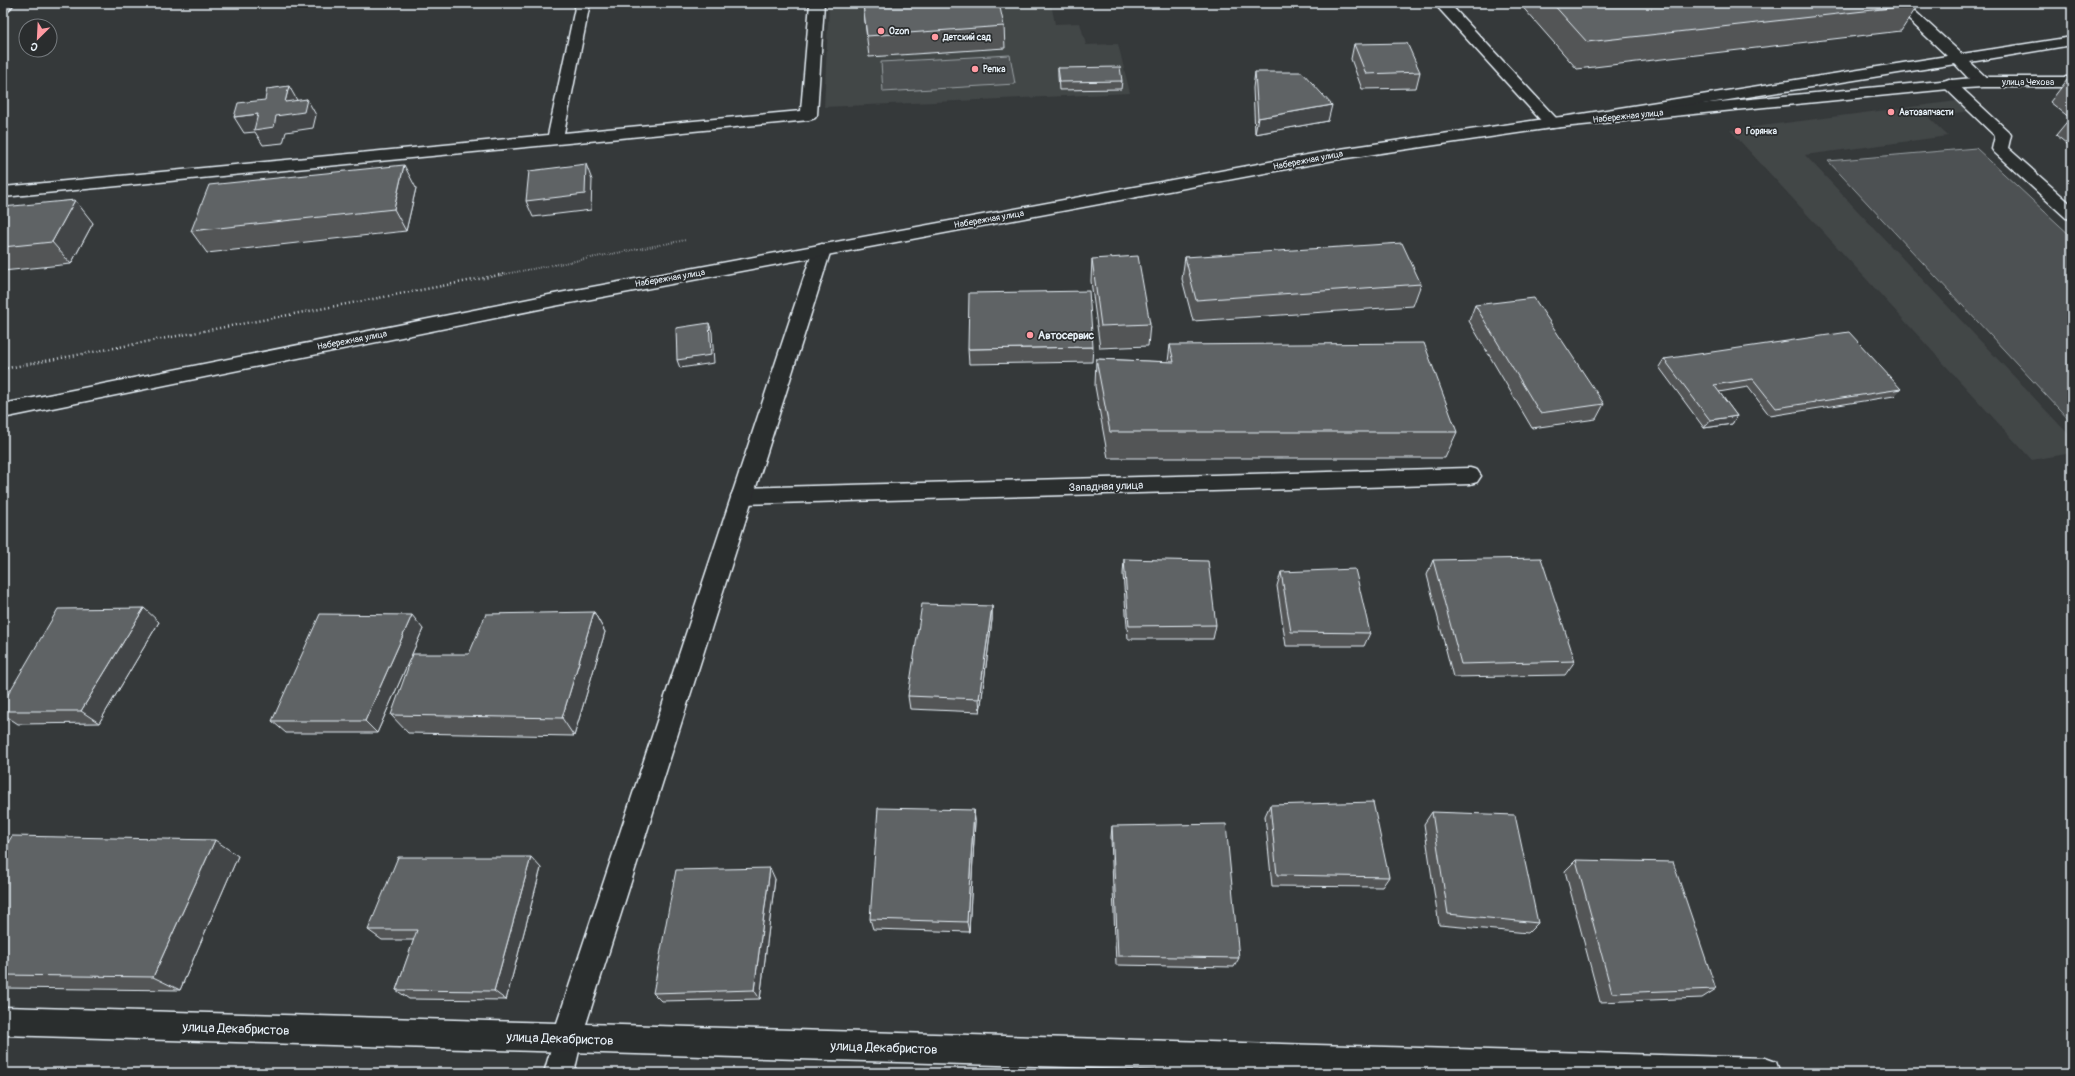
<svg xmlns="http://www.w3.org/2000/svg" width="2075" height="1076" font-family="Pangolin,sans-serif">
<rect width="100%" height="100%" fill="#35393a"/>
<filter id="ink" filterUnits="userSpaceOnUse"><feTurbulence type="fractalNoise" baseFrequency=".025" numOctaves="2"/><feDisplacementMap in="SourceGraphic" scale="8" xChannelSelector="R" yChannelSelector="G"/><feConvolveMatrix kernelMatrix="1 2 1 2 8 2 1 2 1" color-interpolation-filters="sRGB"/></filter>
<g filter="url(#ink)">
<g fill="#424647">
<path d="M 829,3 L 1051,3 L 1055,24 L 1080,23 L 1086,45 L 1118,44 L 1130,93 L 824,107 Z"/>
<path d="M 1957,101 L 1969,111 L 1928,117 L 1948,136 L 1805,155 L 2072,438 L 2072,453 L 2032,460 L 1730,130 Z"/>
</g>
<g fill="#4d5152" stroke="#9aa1a5">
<path d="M 1010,55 L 1015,84 L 883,92 L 881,62 Z"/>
<path d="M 1976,148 L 2072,237 L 2072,423 L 1828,161 Z"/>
</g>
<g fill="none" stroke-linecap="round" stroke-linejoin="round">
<defs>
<g id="lane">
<path d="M 576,3 L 590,3 L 564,133 L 801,111 L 810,3 L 824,3 L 817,115 L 815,118 L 809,120 L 3,197 L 3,187 L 548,135 Z"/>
<path d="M 1434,3 L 1449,3 L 1556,118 L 1947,56 L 1891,3 L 1906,3 L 1962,54 L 2072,37 L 2072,45 L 1970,62 L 1991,82 L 1988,85 C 1975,89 1964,73 1955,64 L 1552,128 L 1546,126 Z"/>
<path d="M 1949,79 L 1954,81 L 2009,132 L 2011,135 L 2008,148 L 2072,205 L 2072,219 L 2066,218 L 1994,152 L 1992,149 L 1995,136 L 1944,87 L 1941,84 L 1944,81 Z"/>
<path d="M 1470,468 L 1477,470 L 1481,476 L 1477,482 L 1470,484 L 742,504 L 734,502 L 731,496 L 734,490 L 742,488 Z"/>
<path d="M 567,1023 L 577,1028 L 582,1038 L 574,1073 L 544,1073 L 557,1028 Z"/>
</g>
<g id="street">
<path d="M 3,3 L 14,3 L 8,11 L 3,12 Z"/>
<path d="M 822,244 L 828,246 L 831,250 L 586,1024 L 1765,1058 L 1776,1062 L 1780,1073 L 1265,1073 L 3,1035 L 3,1007 L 557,1023 L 813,250 L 816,246 Z"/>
</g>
<path id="secondary" d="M 1983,77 L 2072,77 L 2072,87 L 1983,87 L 1949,89 L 1552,128 L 1340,159 L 554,306 L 3,418 L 3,404 L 554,294 L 1340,149 L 1552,118 Z"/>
</defs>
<use href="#lane" stroke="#e8f1f8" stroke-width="3"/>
<use href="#street" stroke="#e8f1f8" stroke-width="3"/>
<use href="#secondary" stroke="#e8f1f8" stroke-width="3"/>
<path stroke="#e8f1f8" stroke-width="2" stroke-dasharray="0.5 2" stroke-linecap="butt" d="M 500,275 L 686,240"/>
<path stroke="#e8f1f8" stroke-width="2.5" stroke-dasharray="1 3" stroke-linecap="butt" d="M 3,369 L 505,274"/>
<use href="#lane" fill="#2a2d2e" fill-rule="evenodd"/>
<use href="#street" fill="#2a2d2e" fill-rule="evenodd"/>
<use href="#secondary" fill="#2a2d2e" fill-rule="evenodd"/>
</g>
<g fill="#525557" stroke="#e8f1f8">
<path d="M 1519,3 L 1607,3 L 1609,5 L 1918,5 L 1901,31 L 1577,69 Z"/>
<path d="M 863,4 L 1004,26 L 1005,48 L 869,57 Z"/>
<path d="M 1354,44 L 1420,72 L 1416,88 L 1362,89 L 1351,59 Z"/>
<path d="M 1058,68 L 1122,81 L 1121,89 L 1059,90 L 1058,76 Z"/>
<path d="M 1255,72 L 1328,121 L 1255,134 L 1253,88 Z"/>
<path d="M 2071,75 L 2072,75 L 2072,148 L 2056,135 L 2070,118 L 2050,102 Z"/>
<path d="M 416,188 L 406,231 L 207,253 L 191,231 Z"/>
<path d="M 3,207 L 93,223 L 71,264 L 3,271 Z"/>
<path d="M 1185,257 L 1421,284 L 1413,306 L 1193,321 L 1182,279 Z"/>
<path d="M 1092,259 L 1150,324 L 1148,346 L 1100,348 L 1091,281 Z"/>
<path d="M 1475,305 L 1604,404 L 1596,419 L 1532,428 L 1469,321 Z"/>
<path d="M 1170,345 L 1457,432 L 1445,458 L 1108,458 L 1095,386 L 1096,359 L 1168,362 Z"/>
<path d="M 1093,347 L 1092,362 L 969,364 L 968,349 Z"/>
<path d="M 1664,359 L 1901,389 L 1894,396 L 1770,416 L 1748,387 L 1719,392 L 1737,416 L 1732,424 L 1704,428 L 1659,367 Z"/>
<path d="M 1124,559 L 1216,625 L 1213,639 L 1128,639 L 1123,574 Z"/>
<path d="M 1433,560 L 1575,661 L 1565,675 L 1453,677 L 1427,575 Z"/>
<path d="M 1281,572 L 1370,633 L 1364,646 L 1286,646 L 1277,586 Z"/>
<path d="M 992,606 L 992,620 L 980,712 L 910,709 L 908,696 Z"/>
<path d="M 594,612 L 605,632 L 574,736 L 408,733 L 391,715 L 469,654 Z"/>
<path d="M 159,622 L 99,723 L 18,724 L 3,714 L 3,703 Z"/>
<path d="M 423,629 L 377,733 L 286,733 L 272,721 Z"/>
<path d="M 1270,805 L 1389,877 L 1382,887 L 1272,886 L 1265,816 Z"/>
<path d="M 974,810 L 975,821 L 969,932 L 873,929 L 870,919 Z"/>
<path d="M 1432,812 L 1538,923 L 1528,933 L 1439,925 L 1424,824 Z"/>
<path d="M 1112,826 L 1239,958 L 1234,967 L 1116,965 L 1111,837 Z"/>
<path d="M 3,851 L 238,856 L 180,990 L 3,988 Z"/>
<path d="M 1576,860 L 1716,989 L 1702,998 L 1600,1002 L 1565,871 Z"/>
<path d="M 541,868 L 506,1000 L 409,999 L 396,990 L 414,940 L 382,940 L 368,930 Z"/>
<path d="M 775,879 L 760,999 L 661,1001 L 653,993 Z"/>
</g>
<g fill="#424547" stroke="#e8f1f8">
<path d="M 289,86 L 298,102 L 307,99 L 316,115 L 313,128 L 286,132 L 283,143 L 263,145 L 255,132 L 244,133 L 234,117 L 258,114 L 276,116 L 285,102 Z"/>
<path d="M 1332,105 L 1328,121 L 1255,134 L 1258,118 Z"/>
<path d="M 586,164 L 592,180 L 591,210 L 533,217 L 526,201 Z"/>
<path d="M 404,165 L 416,188 L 406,231 L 394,209 Z"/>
<path d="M 75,200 L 93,223 L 71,264 L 52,242 Z"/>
<path d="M 709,323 L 712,332 L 714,363 L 680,368 L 677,360 Z"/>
<path d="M 1737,416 L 1732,424 L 1704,428 L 1710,420 Z"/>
<path d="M 992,606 L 992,620 L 980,712 L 979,699 Z"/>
<path d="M 144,608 L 159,622 L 99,723 L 81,711 Z"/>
<path d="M 594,612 L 605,632 L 574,736 L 562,718 Z"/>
<path d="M 412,615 L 423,629 L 377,733 L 365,721 Z"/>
<path d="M 974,810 L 975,821 L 969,932 L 967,922 Z"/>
<path d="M 215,840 L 238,856 L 180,990 L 153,977 Z"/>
<path d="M 531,857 L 541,868 L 506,1000 L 494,991 Z"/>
<path d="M 770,868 L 775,879 L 760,999 L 754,990 Z"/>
</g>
<g fill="#5f6365" stroke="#e8f1f8">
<path d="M 884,3 L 999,3 L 1004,26 L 867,36 L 863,4 Z"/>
<path d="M 1552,3 L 1607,3 L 1609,5 L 1626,3 L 1915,3 L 1918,5 L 1587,42 Z"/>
<path d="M 1407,43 L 1420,72 L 1366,74 L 1354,44 Z"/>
<path d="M 1120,67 L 1122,81 L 1060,82 L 1058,68 Z"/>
<path d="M 1255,72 L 1302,72 L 1332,105 L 1258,118 Z"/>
<path d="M 289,86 L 285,102 L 307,99 L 304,112 L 276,116 L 274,127 L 254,130 L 258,114 L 234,117 L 238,103 L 265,100 L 267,89 Z"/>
<path d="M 586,164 L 585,194 L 526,201 L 529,171 Z"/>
<path d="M 404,165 L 394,209 L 191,231 L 209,185 Z"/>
<path d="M 75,200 L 52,242 L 3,247 L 3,207 Z"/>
<path d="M 1402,243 L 1421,284 L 1196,300 L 1185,257 Z"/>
<path d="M 1138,256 L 1150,324 L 1101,326 L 1092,259 Z"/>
<path d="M 1089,291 L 1093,347 L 968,349 L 969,293 Z"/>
<path d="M 1534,298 L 1604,404 L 1540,413 L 1475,305 Z"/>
<path d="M 709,323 L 711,355 L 677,360 L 676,328 Z"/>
<path d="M 1849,332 L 1901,389 L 1776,408 L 1753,379 L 1714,385 L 1737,416 L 1710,420 L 1664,359 Z"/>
<path d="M 1424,343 L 1457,432 L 1110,432 L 1096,359 L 1174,362 L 1170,345 Z"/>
<path d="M 1541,558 L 1575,661 L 1461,664 L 1433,560 Z"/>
<path d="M 1124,559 L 1208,561 L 1216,625 L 1129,626 Z"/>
<path d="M 1355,569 L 1370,633 L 1291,632 L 1281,572 Z"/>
<path d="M 922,604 L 992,606 L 979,699 L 908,696 Z"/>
<path d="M 144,608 L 81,711 L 3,711 L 3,703 L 58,609 Z"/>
<path d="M 594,612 L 562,718 L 391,715 L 413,654 L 469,654 L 486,614 Z"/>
<path d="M 320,614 L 412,615 L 365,721 L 272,721 Z"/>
<path d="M 1373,802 L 1389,877 L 1277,875 L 1270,805 Z"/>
<path d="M 878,808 L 974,810 L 967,922 L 870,919 Z"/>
<path d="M 1432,812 L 1515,815 L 1538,923 L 1448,914 Z"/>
<path d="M 1226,824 L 1239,958 L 1118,956 L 1112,826 Z"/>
<path d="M 12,836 L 215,840 L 153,977 L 3,975 L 3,851 Z"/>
<path d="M 398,857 L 531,857 L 494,991 L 396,990 L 417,930 L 368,930 Z"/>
<path d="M 1576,860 L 1673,862 L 1716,989 L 1612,993 Z"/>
<path d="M 770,868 L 754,990 L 653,993 L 676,870 Z"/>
</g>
</g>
<g fill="#ff9aa2" stroke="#2a2d2e" stroke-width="1.5">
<circle cx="881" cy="31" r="4"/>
<circle cx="935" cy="37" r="4"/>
<circle cx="975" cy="69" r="4"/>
<circle cx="1891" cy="112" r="4"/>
<circle cx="1738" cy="131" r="4"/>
<circle cx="1030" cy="335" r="4"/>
</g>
<g text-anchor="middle" stroke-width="3.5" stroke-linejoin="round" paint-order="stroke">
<g font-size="9" font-weight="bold" fill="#e8f1f8" stroke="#2a2d2e" text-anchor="start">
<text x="889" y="34">Ozon</text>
<text x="943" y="40">Детский сад</text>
<text x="983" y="72">Репка</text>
<text x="1899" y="115">Автозапчасти</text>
<text x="1746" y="134">Горянка</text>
</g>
<g font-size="9" fill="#e8f1f8" stroke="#2a2d2e">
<text x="2028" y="85">улица Чехова</text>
<text transform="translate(1628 116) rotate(-6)" y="3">Набережная улица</text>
<text transform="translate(1308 160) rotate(-11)" y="3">Набережная улица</text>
<text transform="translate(989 219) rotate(-10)" y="3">Набережная улица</text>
<text transform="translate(670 278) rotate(-10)" y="3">Набережная улица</text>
<text transform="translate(352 340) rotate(-11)" y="3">Набережная улица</text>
</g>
<g font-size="11" font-weight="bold" fill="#e8f1f8" stroke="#2a2d2e" text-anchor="start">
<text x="1038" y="339">Автосервис</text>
</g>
<g font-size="11" fill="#e8f1f8" stroke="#2a2d2e">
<text transform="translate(1106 486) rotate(-2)" y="4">Западная улица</text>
</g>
<g font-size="13" fill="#e8f1f8" stroke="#2a2d2e">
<text transform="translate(236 1028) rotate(2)" y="5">улица Декабристов</text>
<text transform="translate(560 1038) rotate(2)" y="5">улица Декабристов</text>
<text transform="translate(884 1047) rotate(2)" y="5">улица Декабристов</text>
</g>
</g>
<rect width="2075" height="1076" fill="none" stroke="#2a2d2e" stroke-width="16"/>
<rect x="8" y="8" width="2059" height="1060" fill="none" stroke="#e8f1f8" stroke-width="1.5" filter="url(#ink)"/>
<g transform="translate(38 38) rotate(204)"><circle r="19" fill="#2a2d2e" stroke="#767b7f"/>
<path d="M0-3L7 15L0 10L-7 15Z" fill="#ff9aa2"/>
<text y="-6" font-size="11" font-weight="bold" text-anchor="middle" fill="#e8f1f8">С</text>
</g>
</svg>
